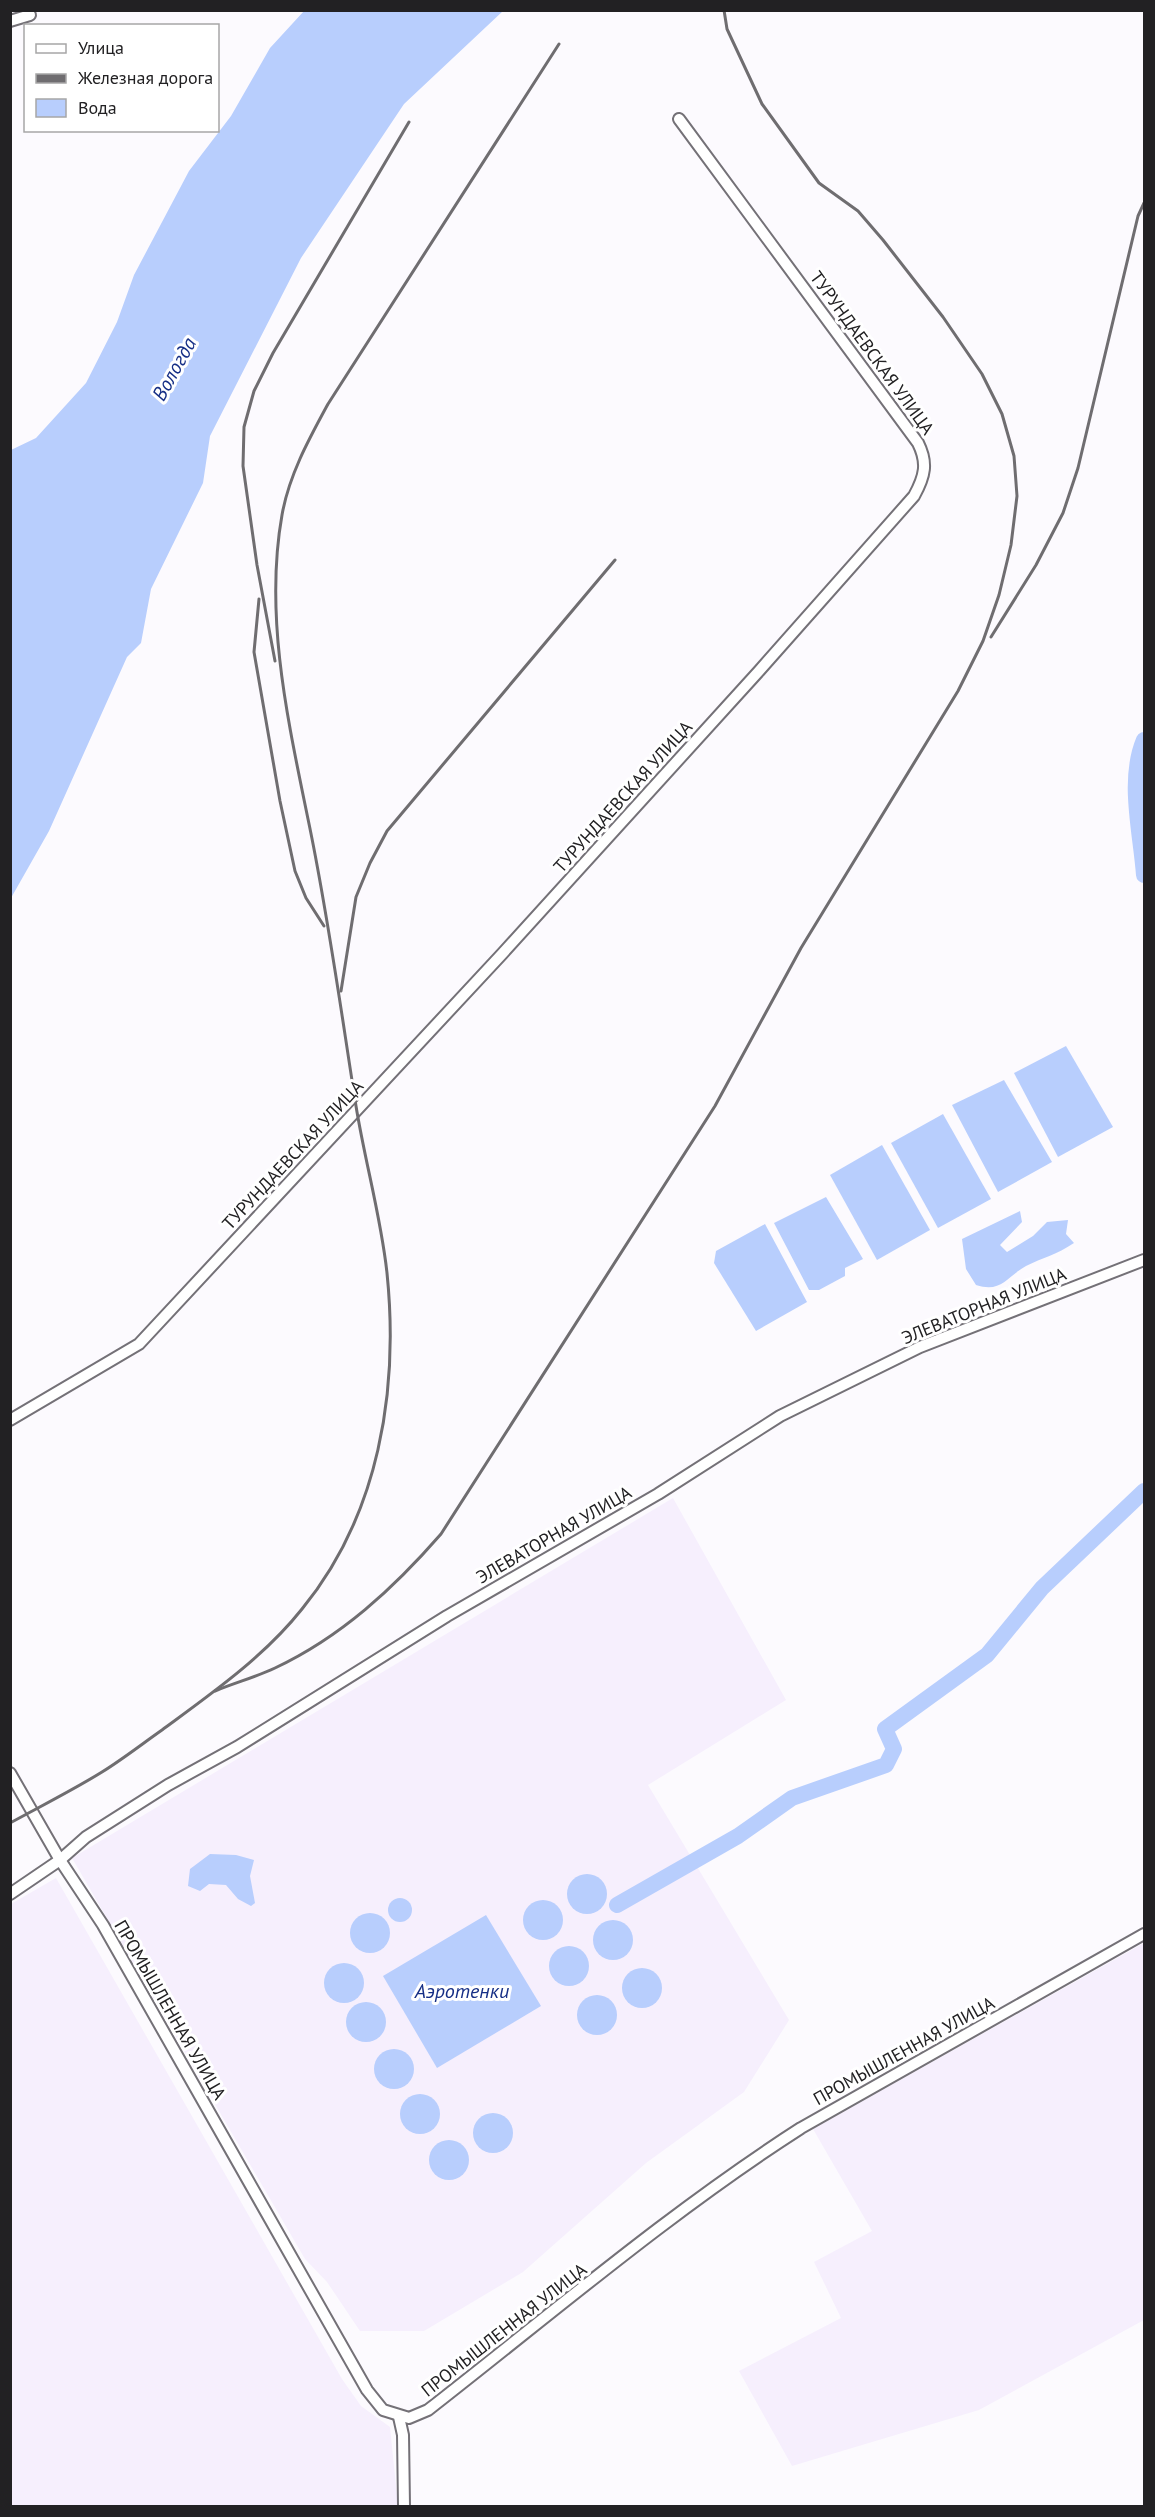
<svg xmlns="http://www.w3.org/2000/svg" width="1155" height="2517" font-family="'PT Sans',sans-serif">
<rect width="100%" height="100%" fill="#fcfafe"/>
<g fill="#f6effd">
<path d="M 673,1498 L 786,1700 L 648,1785 L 789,2020 L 744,2092 L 646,2163 L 523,2272 L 424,2331 L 360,2331 L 327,2282 L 305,2259 L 72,1858 Z"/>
<path d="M 56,1878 L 342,2379 L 361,2406 L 390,2427 L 398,2506 L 11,2506 L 11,1904 Z"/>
<path d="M 1144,1943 L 1144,2320 L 979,2410 L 792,2466 L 739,2371 L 841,2318 L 814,2262 L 872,2231 L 813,2129 Z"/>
</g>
<g fill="#b8cefd">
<path d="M 304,11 L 503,11 L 404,104 L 301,258 L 210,436 L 203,483 L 151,589 L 141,643 L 127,657 L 49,831 L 11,898 L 11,450 L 36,438 L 86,383 L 117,322 L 134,275 L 189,171 L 231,116 L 270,48 Z"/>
<path d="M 1066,1046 L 1113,1127 L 1058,1157 L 1014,1073 Z"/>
<path d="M 1004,1080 L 1052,1162 L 998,1192 L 952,1105 Z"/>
<path d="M 943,1114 L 991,1199 L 938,1228 L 891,1143 Z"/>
<path d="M 882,1145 L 930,1230 L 877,1260 L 830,1175 Z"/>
<path d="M 826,1197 L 863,1259 L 845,1268 L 845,1276 L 819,1290 L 809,1290 L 774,1223 Z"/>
<path d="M 1020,1211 L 1022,1222 L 1000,1245 L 1007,1252 L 1033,1236 L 1047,1222 L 1068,1220 L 1066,1234 L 1074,1243 C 1056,1255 1044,1257 1026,1266 C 1006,1277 1002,1293 976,1285 L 966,1269 L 962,1239 Z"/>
<path d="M 765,1224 L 807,1302 L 756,1331 L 714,1263 L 716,1251 Z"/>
<path d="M 210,1854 L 236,1855 L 254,1860 L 250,1876 L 255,1903 L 251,1906 L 238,1899 L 226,1885 L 209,1884 L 200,1891 L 188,1886 L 190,1869 Z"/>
<circle cx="587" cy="1894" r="20"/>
<circle cx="400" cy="1910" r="12"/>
<circle cx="543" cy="1920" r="20"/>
<circle cx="370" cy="1933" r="20"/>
<path d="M 486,1915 L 541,2006 L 437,2068 L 383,1976 Z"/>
<circle cx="613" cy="1940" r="20"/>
<circle cx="569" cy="1966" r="20"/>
<circle cx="344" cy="1983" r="20"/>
<circle cx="642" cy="1988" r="20"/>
<circle cx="597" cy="2015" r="20"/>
<circle cx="366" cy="2022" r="20"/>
<circle cx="394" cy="2069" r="20"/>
<circle cx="420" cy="2114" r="20"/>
<circle cx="493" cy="2133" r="20"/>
<circle cx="449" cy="2160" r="20"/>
</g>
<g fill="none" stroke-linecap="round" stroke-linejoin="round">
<g stroke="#b8cefd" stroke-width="16">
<path d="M 1144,740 C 1127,780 1141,833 1144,875"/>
<path d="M 617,1905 L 738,1836 L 792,1798 L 886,1765 L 894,1749 L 885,1729 L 987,1655 L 1042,1588 L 1144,1491"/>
</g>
<defs>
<g id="street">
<path d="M 10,21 L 30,15"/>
<path d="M 10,1420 L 139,1344 L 502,954 L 759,671 L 914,496 C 925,476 928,463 918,443 L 679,119"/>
<path d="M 10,1773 L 60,1860 L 103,1925 L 367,2390 L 383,2410 L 409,2418 L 428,2410 C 550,2315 670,2212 801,2128 L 1144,1934"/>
<path d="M 10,1894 L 60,1860 L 86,1837 L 168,1785 L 237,1747 L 447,1616 L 658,1494 L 780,1416 L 920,1347 L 1144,1260"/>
<path d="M 399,2417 L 403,2435 L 404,2506"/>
</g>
</defs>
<use href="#street" stroke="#747177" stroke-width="14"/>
<use href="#street" stroke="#fff" stroke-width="10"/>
<g stroke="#6f6d70" stroke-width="3">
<path d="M 259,599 L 254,652 L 280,801 L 295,871 L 306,898 L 324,926"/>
<path d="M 991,637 L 1036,565 L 1063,513 L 1078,468 L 1138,216 L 1144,203"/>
<path d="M 275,661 L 257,565 L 243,466 L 244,427 L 254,391 L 273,353 L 409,122"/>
<path d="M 341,991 L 356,897 L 370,863 L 387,831 L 615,560"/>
<path d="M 215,1691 C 234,1683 256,1677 275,1668 C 341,1637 394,1588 441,1534 L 715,1106 L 801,948 L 958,691 L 983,641 L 999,595 L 1011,545 L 1017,496 L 1014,456 L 1002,414 L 982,374 L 943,317 L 883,240 L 858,211 L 819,183 L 762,104 L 727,29 L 724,10"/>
<path d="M 10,1823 C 41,1806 73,1790 102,1772 C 123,1759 142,1744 162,1730 C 211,1694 264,1657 302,1609 C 379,1515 399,1391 387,1273 C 381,1217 365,1162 356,1106 C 341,1011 328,914 308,819 C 288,721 264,616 282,515 C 289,475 309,439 328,404 L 559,44"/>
</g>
</g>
<g text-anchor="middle" stroke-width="6" stroke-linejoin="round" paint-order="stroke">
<g font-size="18" fill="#222123" stroke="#fff">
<text transform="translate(872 353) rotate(54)" y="6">ТУРУНДАЕВСКАЯ УЛИЦА</text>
<text transform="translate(623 797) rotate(-48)" y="6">ТУРУНДАЕВСКАЯ УЛИЦА</text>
<text transform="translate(293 1155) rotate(-47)" y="6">ТУРУНДАЕВСКАЯ УЛИЦА</text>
<text transform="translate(984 1306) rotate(-22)" y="6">ЭЛЕВАТОРНАЯ УЛИЦА</text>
<text transform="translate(554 1535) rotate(-30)" y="6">ЭЛЕВАТОРНАЯ УЛИЦА</text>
<text transform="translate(170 2010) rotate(60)" y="6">ПРОМЫШЛЕННАЯ УЛИЦА</text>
<text transform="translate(904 2051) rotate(-29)" y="6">ПРОМЫШЛЕННАЯ УЛИЦА</text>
<text transform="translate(504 2330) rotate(-38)" y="6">ПРОМЫШЛЕННАЯ УЛИЦА</text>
</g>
<g font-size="20" font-style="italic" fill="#162f86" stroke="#fff">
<text transform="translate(174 369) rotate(-61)" y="7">Вологда</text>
<text x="462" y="1998">Аэротенки</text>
</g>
</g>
<rect width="1155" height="2517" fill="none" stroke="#222123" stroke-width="24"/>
<rect x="24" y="24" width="195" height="108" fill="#ffffff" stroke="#a7a6a7" stroke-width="1.5"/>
<rect x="36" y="44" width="30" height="9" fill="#ffffff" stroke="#a7a6a7" stroke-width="1.5"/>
<text x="78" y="54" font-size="18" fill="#222123">Улица</text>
<rect x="36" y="74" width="30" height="9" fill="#6f6d70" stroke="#a7a6a7" stroke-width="1.5"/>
<text x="78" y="84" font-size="18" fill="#222123">Железная дорога</text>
<rect x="36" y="99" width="30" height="18" fill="#b8cefd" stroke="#a7a6a7" stroke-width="1.5"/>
<text x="78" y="114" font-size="18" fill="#222123">Вода</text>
</svg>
